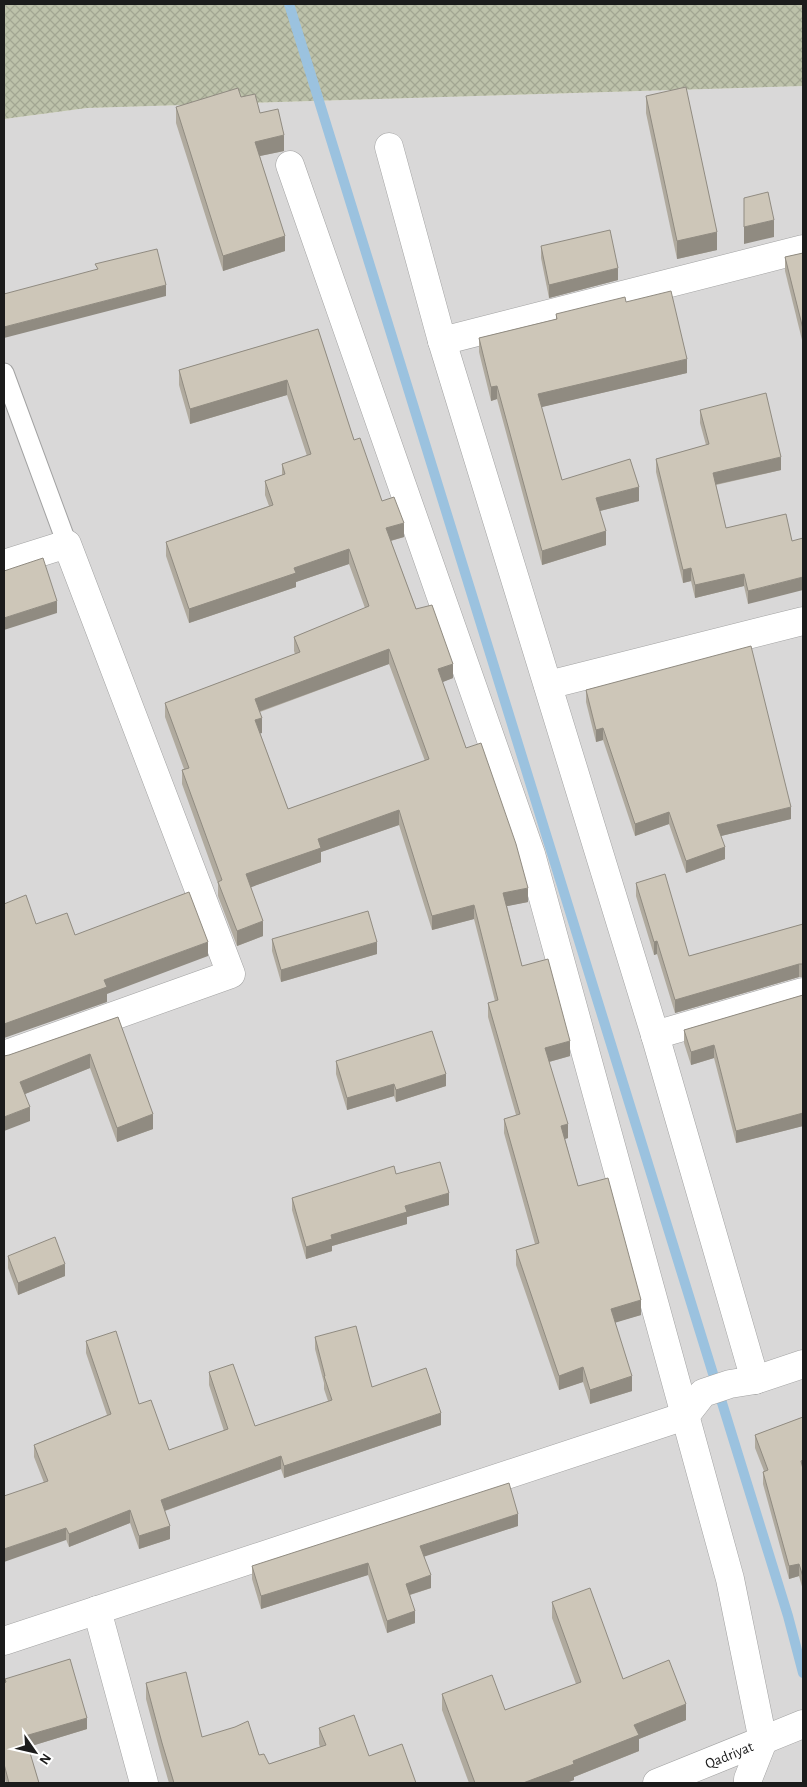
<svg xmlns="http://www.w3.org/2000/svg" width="807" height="1787" font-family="'Alegreya Sans',sans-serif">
<defs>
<pattern id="construction-cross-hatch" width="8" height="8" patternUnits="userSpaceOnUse" patternTransform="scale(1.25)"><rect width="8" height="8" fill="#bdc2aa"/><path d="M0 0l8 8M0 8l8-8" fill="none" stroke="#a2a692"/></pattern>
</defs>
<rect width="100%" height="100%" fill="#eeecdf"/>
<path fill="#d9d8d8" d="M 803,86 L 803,1783 L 4,1783 L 4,119 L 87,108 Z"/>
<path fill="url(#construction-cross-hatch)" d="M 4,4 L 803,4 L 803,86 L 87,108 L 4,119 Z"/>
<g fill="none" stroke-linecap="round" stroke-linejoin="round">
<path stroke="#9bc2df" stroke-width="10" d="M 289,4 L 788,1616 L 803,1673"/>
<defs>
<path id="lane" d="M 4,373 L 67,544"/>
<g id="street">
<path d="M 389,147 L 442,341 L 655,1035 L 755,1380"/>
<path d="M 290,165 L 531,854 L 730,1579 L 763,1741 L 748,1779 L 748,1783"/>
<path d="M 442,341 L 803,249"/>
<path d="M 4,564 L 67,544 L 231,974 L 4,1055"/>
<path d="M 548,685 L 803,621"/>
<path d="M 655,1035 L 803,992"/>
<path d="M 97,1610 L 144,1783"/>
<path d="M 4,1641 L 685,1416 L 703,1393 L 730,1384 L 755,1380 L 803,1364"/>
<path d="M 657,1783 L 803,1724"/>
</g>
</defs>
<use href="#lane" stroke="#a2a2a2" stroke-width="21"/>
<use href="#street" stroke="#a2a2a2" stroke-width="29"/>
<use href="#lane" stroke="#fff" stroke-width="19"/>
<use href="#street" stroke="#fff" stroke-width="28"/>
</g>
<g fill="#b0aa9e" fill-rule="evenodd">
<path d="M 646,96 L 717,250 L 677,259 L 646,113 Z"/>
<path d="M 241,97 L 260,113 L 284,151 L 260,156 L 285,251 L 223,271 L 176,123 L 176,107 Z"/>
<path d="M 541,246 L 618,280 L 549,298 L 541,258 Z"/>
<path d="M 803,253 L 803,344 L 785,271 L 785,257 Z"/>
<path d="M 626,302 L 687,373 L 541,407 L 562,480 L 639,501 L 600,511 L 606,545 L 542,565 L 497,399 L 491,401 L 479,352 L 479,338 L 556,319 L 556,314 Z"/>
<path d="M 318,329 L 354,440 L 382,501 L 404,537 L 391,541 L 416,609 L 453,678 L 442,682 L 466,748 L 528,902 L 507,906 L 522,966 L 570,1056 L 549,1062 L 568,1138 L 565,1139 L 578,1186 L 641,1315 L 615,1322 L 632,1391 L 590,1404 L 583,1382 L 559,1390 L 516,1265 L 516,1250 L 535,1244 L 504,1133 L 504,1119 L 516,1115 L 488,1017 L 488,1003 L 495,1001 L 474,919 L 432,930 L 399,825 L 321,852 L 321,862 L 251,887 L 263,936 L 237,946 L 218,896 L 218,884 L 182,784 L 182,770 L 184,769 L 165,717 L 165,703 L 295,654 L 294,651 L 294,637 L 365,608 L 349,564 L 296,582 L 296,587 L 189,623 L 166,556 L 166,542 L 269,506 L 265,495 L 265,481 L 282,475 L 282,464 L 307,456 L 287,395 L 190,424 L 179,385 L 179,370 ZM 389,664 L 425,761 L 288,809 L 260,733 L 262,733 L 260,712 Z"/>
<path d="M 700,410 L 781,470 L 716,485 L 726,528 L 786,514 L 748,604 L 744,586 L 695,598 L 691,581 L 683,583 L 656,472 L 656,459 L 706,445 L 700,423 Z"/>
<path d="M 586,690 L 791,819 L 721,836 L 725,859 L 686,873 L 669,824 L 635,836 L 603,740 L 596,742 L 586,702 Z"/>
<path d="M 636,883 L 689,956 L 803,924 L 803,977 L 799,977 L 675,1013 L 657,954 L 654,955 L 636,896 Z"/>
<path d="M 272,939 L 377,954 L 281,982 L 272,951 Z"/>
<path d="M 803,995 L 803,1126 L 736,1143 L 714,1058 L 691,1065 L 684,1043 L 684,1030 Z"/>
<path d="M 118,1017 L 153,1129 L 117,1142 L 90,1068 L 25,1094 L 30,1121 L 9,1055 Z"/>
<path d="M 336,1061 L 446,1086 L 396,1102 L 394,1096 L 347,1110 L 336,1074 Z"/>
<path d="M 396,1174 L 449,1205 L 407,1217 L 407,1224 L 332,1246 L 332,1251 L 306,1259 L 292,1210 L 292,1198 Z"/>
<path d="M 8,1256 L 65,1276 L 18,1295 L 8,1268 Z"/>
<path d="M 315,1337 L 372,1387 L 441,1425 L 284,1478 L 281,1469 L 165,1511 L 170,1539 L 139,1549 L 130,1523 L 69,1547 L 34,1457 L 34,1445 L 107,1415 L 86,1353 L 86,1341 L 139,1404 L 169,1450 L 224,1431 L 209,1385 L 209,1372 L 255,1426 L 328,1401 L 324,1389 L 324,1383 L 315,1349 Z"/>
<path d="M 803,1417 L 803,1590 L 799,1576 L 789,1579 L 763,1484 L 763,1472 L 764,1471 L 755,1448 L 755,1435 Z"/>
<path d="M 518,1526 L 424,1556 L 431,1588 L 410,1595 L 415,1623 L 387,1633 L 368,1575 L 261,1609 L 252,1579 L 252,1566 Z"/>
<path d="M 552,1602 L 623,1679 L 686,1720 L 639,1739 L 639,1751 L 574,1777 L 574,1780 L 566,1783 L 469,1783 L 442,1710 L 442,1694 L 505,1710 L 576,1684 L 552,1618 Z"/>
<path d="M 5,1679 L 87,1729 L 28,1747 L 39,1783 L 6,1783 L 4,1775 L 4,1683 L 5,1683 Z"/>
<path d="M 146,1683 L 202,1737 L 259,1755 L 269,1764 L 320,1747 L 319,1744 L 319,1728 L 416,1783 L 169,1783 L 162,1759 L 146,1699 Z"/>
</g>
<g fill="#908b81">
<path d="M 284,135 L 284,151 L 255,157 L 255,142 Z"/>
<path d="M 774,220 L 774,237 L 744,244 L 744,227 Z"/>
<path d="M 717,232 L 717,250 L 677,259 L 677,241 Z"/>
<path d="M 285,236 L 285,251 L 223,271 L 223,256 Z"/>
<path d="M 618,268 L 618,280 L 549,298 L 549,285 Z"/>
<path d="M 166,285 L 166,296 L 4,338 L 4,327 Z"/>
<path d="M 687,359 L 687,373 L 538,408 L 538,394 Z"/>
<path d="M 287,380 L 287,395 L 190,424 L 190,409 Z"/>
<path d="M 497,386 L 497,399 L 491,401 L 491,387 Z"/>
<path d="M 781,457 L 781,470 L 713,485 L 713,473 Z"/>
<path d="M 639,487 L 639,501 L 596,512 L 596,498 Z"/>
<path d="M 404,523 L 404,537 L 386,542 L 386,528 Z"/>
<path d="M 606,531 L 606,545 L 542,565 L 542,551 Z"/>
<path d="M 349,549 L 349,564 L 296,582 L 296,587 L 189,623 L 189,609 L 294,568 Z"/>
<path d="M 691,568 L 691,581 L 683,583 L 683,570 Z"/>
<path d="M 744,574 L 744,586 L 695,598 L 695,585 Z"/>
<path d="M 803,577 L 803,590 L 748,604 L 748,591 Z"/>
<path d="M 57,601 L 57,613 L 4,630 L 4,618 Z"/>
<path d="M 389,649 L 389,664 L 255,713 L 255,699 Z"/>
<path d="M 453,664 L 453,678 L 438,684 L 438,669 Z"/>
<path d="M 262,718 L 262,733 L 255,735 L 255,720 Z"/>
<path d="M 603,728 L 603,740 L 596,742 L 596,730 Z"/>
<path d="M 791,807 L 791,819 L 717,837 L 717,825 Z"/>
<path d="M 399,810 L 399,825 L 321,852 L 321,862 L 246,889 L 246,874 L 318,839 Z"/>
<path d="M 669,812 L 669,824 L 635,836 L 635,824 Z"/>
<path d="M 725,847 L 725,859 L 686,873 L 686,861 Z"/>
<path d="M 528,888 L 528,902 L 503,907 L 503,893 Z"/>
<path d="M 474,905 L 474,919 L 432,930 L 432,916 Z"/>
<path d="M 263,921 L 263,936 L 237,946 L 237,931 Z"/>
<path d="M 657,941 L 657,954 L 654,955 L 654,942 Z"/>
<path d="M 208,942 L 208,956 L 107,994 L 107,1002 L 4,1038 L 4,1024 L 104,980 Z"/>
<path d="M 377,942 L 377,954 L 281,982 L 281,970 Z"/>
<path d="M 799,964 L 799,977 L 675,1013 L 675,1000 Z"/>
<path d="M 570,1041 L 570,1056 L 545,1063 L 545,1048 Z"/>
<path d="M 714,1045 L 714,1058 L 691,1065 L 691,1052 Z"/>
<path d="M 90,1054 L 90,1068 L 20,1096 L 20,1082 Z"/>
<path d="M 446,1074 L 446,1086 L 396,1102 L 396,1090 Z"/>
<path d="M 394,1084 L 394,1096 L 347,1110 L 347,1098 Z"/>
<path d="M 30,1107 L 30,1121 L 4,1131 L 4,1117 Z"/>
<path d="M 803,1113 L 803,1126 L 736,1143 L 736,1131 Z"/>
<path d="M 153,1114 L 153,1129 L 117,1142 L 117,1128 Z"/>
<path d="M 568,1124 L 568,1138 L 561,1140 L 561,1126 Z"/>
<path d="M 449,1193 L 449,1205 L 407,1217 L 407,1224 L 332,1246 L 332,1251 L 306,1259 L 306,1247 L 331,1235 L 405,1206 Z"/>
<path d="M 65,1264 L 65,1276 L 18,1295 L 18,1283 Z"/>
<path d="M 641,1300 L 641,1315 L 611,1324 L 611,1309 Z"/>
<path d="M 583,1367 L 583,1382 L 559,1390 L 559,1376 Z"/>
<path d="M 632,1376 L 632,1391 L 590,1404 L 590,1390 Z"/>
<path d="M 441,1413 L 441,1425 L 284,1478 L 284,1466 Z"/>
<path d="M 281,1456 L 281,1469 L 161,1512 L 161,1500 Z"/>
<path d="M 130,1510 L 130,1523 L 69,1547 L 69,1534 Z"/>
<path d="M 518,1514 L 518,1526 L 420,1558 L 420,1546 Z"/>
<path d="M 170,1526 L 170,1539 L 139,1549 L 139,1536 Z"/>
<path d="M 66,1528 L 66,1540 L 4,1562 L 4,1549 Z"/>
<path d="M 368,1563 L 368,1575 L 261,1609 L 261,1596 Z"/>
<path d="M 799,1564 L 799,1576 L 789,1579 L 789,1566 Z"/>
<path d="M 431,1575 L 431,1588 L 406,1596 L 406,1584 Z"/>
<path d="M 415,1611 L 415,1623 L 387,1633 L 387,1621 Z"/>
<path d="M 686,1704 L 686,1720 L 639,1739 L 639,1751 L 574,1777 L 574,1780 L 566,1783 L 523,1783 L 573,1761 L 634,1725 Z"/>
<path d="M 87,1718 L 87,1729 L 25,1748 L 25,1736 Z"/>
</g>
<g fill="#cdc6b8" stroke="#908b81" fill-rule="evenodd">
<path d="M 686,87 L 717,232 L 677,241 L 646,96 Z"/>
<path d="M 238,88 L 241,97 L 255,94 L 260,113 L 278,109 L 284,135 L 255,142 L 285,236 L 223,256 L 176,107 Z"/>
<path d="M 768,192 L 774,220 L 744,227 L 744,198 Z"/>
<path d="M 610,230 L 618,268 L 549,285 L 541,246 Z"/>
<path d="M 157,249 L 166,285 L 4,327 L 4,294 L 98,269 L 95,264 Z"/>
<path d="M 803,253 L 803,329 L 785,257 Z"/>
<path d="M 671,291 L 687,359 L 538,394 L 562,480 L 630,459 L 639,487 L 596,498 L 606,531 L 542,551 L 497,386 L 491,387 L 479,338 L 557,319 L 556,314 L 625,297 L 626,302 Z"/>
<path d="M 318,329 L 354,440 L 360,438 L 382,501 L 394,497 L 404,523 L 386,528 L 416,609 L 432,605 L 453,664 L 438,669 L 466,748 L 481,743 L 516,844 L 528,888 L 503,893 L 522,966 L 548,959 L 570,1041 L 545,1048 L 568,1124 L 561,1126 L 578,1186 L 608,1178 L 641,1300 L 611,1309 L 632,1376 L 590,1390 L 583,1367 L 559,1376 L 516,1250 L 539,1243 L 504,1119 L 520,1114 L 488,1003 L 498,1000 L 474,905 L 432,916 L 399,810 L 318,839 L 321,848 L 246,874 L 263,921 L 237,931 L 218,882 L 222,880 L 182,770 L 189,768 L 165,703 L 300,652 L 294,637 L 369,606 L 349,549 L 294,568 L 296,573 L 189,609 L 166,542 L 273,505 L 265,481 L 285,474 L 282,464 L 311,454 L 287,380 L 190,409 L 179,370 ZM 389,649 L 429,759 L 288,809 L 255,720 L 262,718 L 255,699 Z"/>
<path d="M 766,393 L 781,457 L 713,473 L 726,528 L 786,514 L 792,541 L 803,538 L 803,577 L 748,591 L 744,574 L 695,585 L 691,568 L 683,570 L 656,459 L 709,444 L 700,410 Z"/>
<path d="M 43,558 L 57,601 L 4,618 L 4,571 Z"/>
<path d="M 751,646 L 791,807 L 717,825 L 725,847 L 686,861 L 669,812 L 635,824 L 603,728 L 596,730 L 586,690 Z"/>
<path d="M 665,874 L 689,956 L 803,924 L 803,964 L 799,964 L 675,1000 L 657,941 L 654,942 L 636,883 Z"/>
<path d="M 189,892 L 208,942 L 104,980 L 107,987 L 4,1024 L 4,904 L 26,895 L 36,924 L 67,913 L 75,935 Z"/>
<path d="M 368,911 L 377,942 L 281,970 L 272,939 Z"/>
<path d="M 803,995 L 803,1113 L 736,1131 L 714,1045 L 691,1052 L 684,1030 Z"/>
<path d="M 118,1017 L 153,1114 L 117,1128 L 90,1054 L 20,1082 L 30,1107 L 4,1117 L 4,1056 L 9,1055 Z"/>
<path d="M 432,1031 L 446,1074 L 396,1090 L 394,1084 L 347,1098 L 336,1061 Z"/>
<path d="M 440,1162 L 449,1193 L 405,1206 L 407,1212 L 331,1235 L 332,1239 L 306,1247 L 292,1198 L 394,1166 L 396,1174 Z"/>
<path d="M 55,1237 L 65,1264 L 18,1283 L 8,1256 Z"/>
<path d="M 356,1326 L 372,1387 L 426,1368 L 441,1413 L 284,1466 L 281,1456 L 161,1500 L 170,1526 L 139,1536 L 130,1510 L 69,1534 L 66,1528 L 4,1549 L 4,1496 L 48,1481 L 34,1445 L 111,1414 L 86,1341 L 116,1331 L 139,1404 L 151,1400 L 169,1450 L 228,1429 L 209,1372 L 233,1364 L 255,1426 L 332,1400 L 324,1376 L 325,1376 L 315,1337 Z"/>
<path d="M 803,1417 L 803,1460 L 801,1461 L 803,1469 L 803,1577 L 799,1564 L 789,1566 L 763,1472 L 768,1470 L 755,1435 Z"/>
<path d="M 509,1483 L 518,1514 L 420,1546 L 431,1575 L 406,1584 L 415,1611 L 387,1621 L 368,1563 L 261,1596 L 252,1566 Z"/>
<path d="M 590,1588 L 623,1679 L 669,1660 L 686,1704 L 634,1725 L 639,1735 L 573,1761 L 574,1764 L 523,1783 L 475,1783 L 442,1694 L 492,1675 L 505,1710 L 581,1682 L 552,1602 Z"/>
<path d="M 70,1659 L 87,1718 L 25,1736 L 39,1783 L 9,1783 L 4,1764 L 4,1683 L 6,1682 L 5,1679 Z"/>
<path d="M 186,1672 L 202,1737 L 235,1727 L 248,1721 L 259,1755 L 264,1754 L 269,1764 L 326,1745 L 319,1728 L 354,1715 L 369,1756 L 402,1744 L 416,1783 L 174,1783 L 162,1743 L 146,1683 Z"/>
</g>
<g text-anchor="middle" stroke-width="4.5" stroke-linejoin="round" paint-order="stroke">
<g font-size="15" fill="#1b1b1b" stroke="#fff">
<text transform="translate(729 1755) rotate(-22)" y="5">Qadriyat</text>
</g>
</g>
<rect width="807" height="1787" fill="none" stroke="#1b1b1b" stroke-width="10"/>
<g transform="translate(35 1752) rotate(124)" stroke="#ffffff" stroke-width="4" paint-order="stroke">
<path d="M0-4L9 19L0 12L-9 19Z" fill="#1b1b1b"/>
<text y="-8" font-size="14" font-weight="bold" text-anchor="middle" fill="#1b1b1b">N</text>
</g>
</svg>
